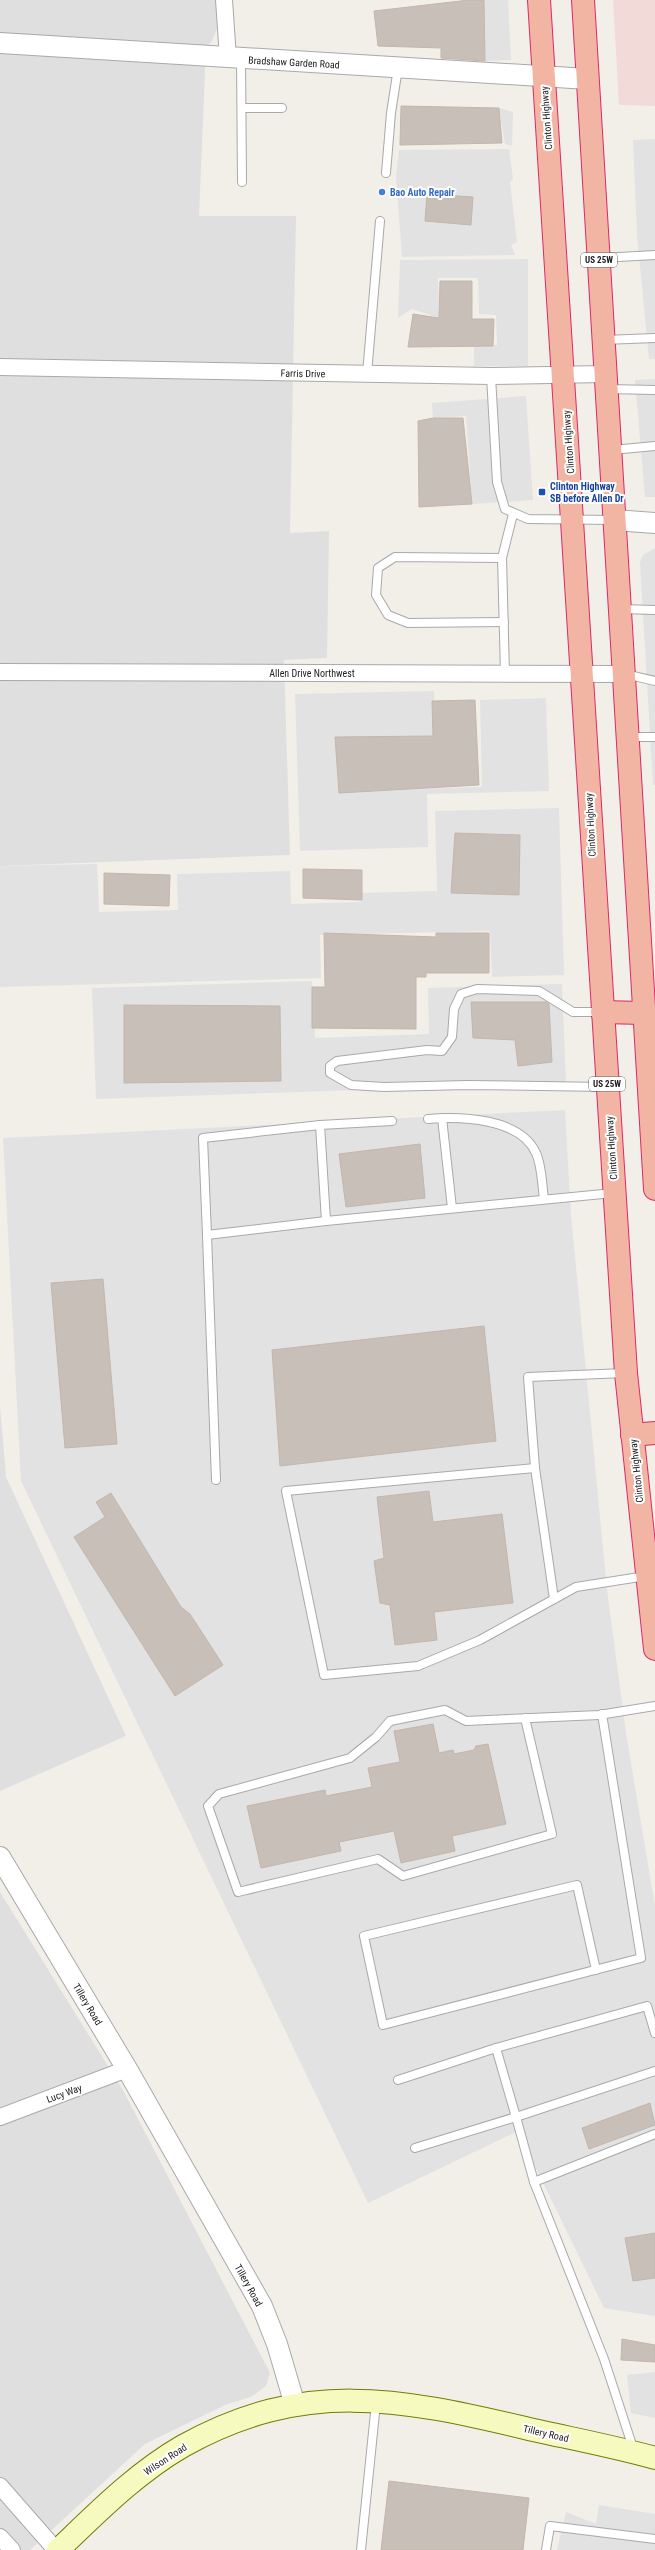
<svg xmlns="http://www.w3.org/2000/svg" width="655" height="2550" font-family="'Roboto Condensed',sans-serif">
<rect width="100%" height="100%" fill="#f2efe9"/>
<g fill="#e0dfdf">
<path d="M 0,0 L 216,0 L 217,28 L 212,41 L 206,47 L 199,216 L 296,216 L 290,533 L 329,531 L 327,658 L 284,660 L 290,855 L 0,866 Z"/>
<path d="M 0,1406 L 6,1477 L 126,1736 L 0,1791 Z"/>
<path d="M 0,1892 L 124,2092 L 270,2373 L 266,2386 L 251,2397 L 225,2405 L 145,2444 L 30,2550 L 0,2550 Z"/>
</g>
<path fill="#f2dad9" d="M 613,0 L 655,0 L 655,106 L 619,105 Z"/>
<g fill="#e2e2e2">
<path d="M 482,0 L 508,0 L 511,60 L 485,61 Z"/>
<path d="M 499,108 L 513,112 L 512,146 L 505,144 Z"/>
<path d="M 655,139 L 655,359 L 649,359 L 637,235 L 633,140 Z"/>
<path d="M 509,149 L 513,179 L 510,182 L 517,242 L 511,245 L 515,255 L 402,257 L 396,177 L 399,150 Z"/>
<path d="M 528,259 L 528,366 L 474,366 L 474,346 L 497,345 L 496,315 L 479,314 L 478,278 L 438,278 L 439,318 L 412,309 L 398,318 L 400,260 Z"/>
<path d="M 655,379 L 655,497 L 645,497 L 635,380 Z"/>
<path d="M 526,396 L 533,500 L 472,504 L 466,416 L 433,418 L 432,403 Z"/>
<path d="M 655,548 L 655,785 L 653,785 L 640,562 L 643,555 Z"/>
<path d="M 434,691 L 436,737 L 340,791 L 482,787 L 480,700 L 546,698 L 549,791 L 427,794 L 428,847 L 300,851 L 295,694 Z"/>
<path d="M 559,808 L 564,975 L 492,977 L 490,931 L 320,935 L 321,978 L 0,987 L 0,866 L 97,864 L 99,912 L 178,910 L 177,874 L 290,871 L 291,904 L 361,902 L 360,893 L 437,891 L 435,811 Z"/>
<path d="M 312,981 L 315,1038 L 429,1034 L 428,988 L 562,984 L 566,1083 L 96,1099 L 92,988 Z"/>
<path d="M 565,1110 L 571,1215 L 607,1590 L 626,1733 L 655,1906 L 655,2316 L 604,2308 L 518,2131 L 368,2203 L 21,1481 L 3,1138 Z"/>
<path d="M 655,2372 L 655,2418 L 631,2413 L 627,2375 Z"/>
<path d="M 599,2505 L 655,2514 L 655,2550 L 557,2550 L 566,2512 L 596,2524 Z"/>
</g>
<g fill="#c7bfb8" stroke="#c4b6ab">
<path d="M 469,0 L 484,0 L 485,61 L 441,58 L 441,48 L 378,46 L 374,11 Z"/>
<path d="M 401,106 L 499,108 L 502,143 L 400,145 Z"/>
<path d="M 427,194 L 473,197 L 471,225 L 425,221 Z"/>
<path d="M 440,281 L 472,281 L 472,319 L 494,319 L 493,346 L 408,347 L 413,314 L 439,318 Z"/>
<path d="M 433,418 L 463,418 L 472,504 L 419,507 L 418,421 Z"/>
<path d="M 475,700 L 479,785 L 339,793 L 335,737 L 433,736 L 432,701 Z"/>
<path d="M 455,833 L 520,835 L 519,895 L 451,893 Z"/>
<path d="M 303,869 L 362,870 L 362,900 L 303,898 Z"/>
<path d="M 104,873 L 170,875 L 169,906 L 104,904 Z"/>
<path d="M 324,933 L 436,937 L 436,933 L 489,933 L 489,973 L 426,973 L 426,977 L 416,977 L 416,1029 L 312,1028 L 312,987 L 325,987 Z"/>
<path d="M 471,1002 L 546,1002 L 549,1004 L 552,1062 L 518,1066 L 515,1040 L 473,1038 Z"/>
<path d="M 124,1005 L 280,1006 L 281,1081 L 124,1083 Z"/>
<path d="M 420,1144 L 425,1198 L 346,1207 L 339,1154 Z"/>
<path d="M 103,1279 L 117,1444 L 65,1448 L 51,1283 Z"/>
<path d="M 484,1326 L 496,1441 L 280,1466 L 272,1350 Z"/>
<path d="M 429,1491 L 433,1522 L 502,1514 L 513,1603 L 434,1612 L 437,1640 L 395,1645 L 390,1605 L 380,1603 L 374,1561 L 384,1558 L 377,1497 Z"/>
<path d="M 111,1493 L 181,1607 L 190,1614 L 223,1665 L 175,1696 L 74,1537 L 105,1517 L 96,1502 Z"/>
<path d="M 433,1724 L 439,1753 L 453,1750 L 454,1754 L 474,1750 L 476,1746 L 488,1744 L 506,1824 L 452,1836 L 455,1851 L 401,1863 L 394,1831 L 339,1842 L 341,1851 L 261,1868 L 247,1806 L 325,1790 L 326,1796 L 372,1787 L 368,1768 L 400,1762 L 394,1731 Z"/>
<path d="M 650,2103 L 655,2125 L 589,2149 L 582,2128 Z"/>
<path d="M 655,2233 L 655,2278 L 633,2281 L 625,2238 Z"/>
<path d="M 622,2339 L 655,2345 L 655,2362 L 621,2360 Z"/>
<path d="M 389,2481 L 529,2498 L 523,2550 L 381,2550 Z"/>
</g>
<g fill="none" stroke-linecap="round" stroke-linejoin="round">
<defs>
<g id="service">
<path d="M 241,59 L 242,182"/>
<path d="M 242,108 L 282,108"/>
<path d="M 386,173 L 391,113 L 398,68"/>
<path d="M 600,258 L 655,255"/>
<path d="M 604,340 L 655,338"/>
<path d="M 367,374 L 380,221"/>
<path d="M 491,376 L 497,482 L 505,509 L 528,519 L 614,520"/>
<path d="M 607,389 L 655,390"/>
<path d="M 612,450 L 655,446"/>
<path d="M 502,558 L 395,557 L 378,568 L 376,595 L 388,615 L 408,623 L 504,622"/>
<path d="M 621,609 L 655,610"/>
<path d="M 505,674 L 502,558 L 513,514"/>
<path d="M 625,674 L 655,681"/>
<path d="M 628,737 L 655,737"/>
<path d="M 601,1012 L 573,1012 L 539,991 L 477,989 L 461,994 L 454,1009 L 452,1037 L 442,1051 L 427,1050 L 337,1061 L 330,1066 L 330,1073 L 351,1085 L 384,1087 L 468,1085 L 607,1087"/>
<path d="M 442,1118 L 452,1208"/>
<path d="M 428,1119 C 461,1116 520,1118 536,1153 C 542,1166 542,1185 544,1199"/>
<path d="M 320,1125 L 326,1221 L 613,1193"/>
<path d="M 326,1221 L 207,1235 L 203,1138 L 320,1125 L 392,1121"/>
<path d="M 207,1235 L 216,1480"/>
<path d="M 625,1373 L 528,1377 L 535,1468 L 286,1491 L 324,1675 L 418,1666 L 480,1640 L 576,1587 L 646,1576"/>
<path d="M 535,1468 L 554,1599"/>
<path d="M 525,1718 L 552,1834 L 403,1876 L 378,1859 L 238,1892 L 208,1806 L 219,1794 L 350,1758 L 376,1737 L 390,1721 L 445,1710 L 466,1721 L 599,1715 L 655,1706"/>
<path d="M 596,1970 L 577,1885 L 364,1936 L 383,2025 L 641,1958 L 602,1714"/>
<path d="M 655,2071 L 516,2117 L 534,2182 L 655,2134"/>
<path d="M 398,2080 L 496,2048"/>
<path d="M 415,2148 L 516,2117 L 496,2048 L 647,2006 L 655,2033"/>
<path d="M 534,2182 L 604,2359 L 634,2451"/>
<path d="M 361,2550 L 376,2403"/>
<path d="M 546,2550 L 550,2526 L 655,2539"/>
</g>
<g id="minor">
<path d="M 224,0 L 228,58"/>
<path d="M 0,367 L 491,376 L 605,374"/>
<path d="M 0,672 L 624,674"/>
<path d="M 0,2117 L 127,2069"/>
<path d="M 0,2486 L 56,2550"/>
<path d="M 0,2537 L 12,2550"/>
</g>
<g id="tertiary">
<path d="M 0,43 L 588,79"/>
<path d="M 614,520 L 655,523"/>
<path d="M 0,1857 L 127,2069 L 262,2306 L 277,2344 L 295,2405"/>
</g>
<path id="secondary" d="M 58,2550 C 97,2513 136,2473 183,2446 C 303,2379 399,2398 525,2428 C 568,2438 612,2446 655,2458"/>
<g id="trunk">
<path d="M 539,0 L 626,1373 L 655,1649"/>
<path d="M 583,0 L 655,1189"/>
<path d="M 602,1012 L 643,1013"/>
<path d="M 632,1435 L 655,1433"/>
</g>
</defs>
<use href="#service" stroke="#a9a9a9" stroke-width="10"/>
<use href="#minor" stroke="#a9a9a9" stroke-width="18"/>
<use href="#tertiary" stroke="#a9a9a9" stroke-width="22"/>
<use href="#secondary" stroke="#707d05" stroke-width="24"/>
<use href="#trunk" stroke="#dc2a67" stroke-width="24"/>
<use href="#service" stroke="#fff" stroke-width="8"/>
<use href="#minor" stroke="#fff" stroke-width="16"/>
<use href="#tertiary" stroke="#fff" stroke-width="20"/>
<use href="#secondary" stroke="#f7fabf" stroke-width="22"/>
<use href="#trunk" stroke="#f2b4a3" stroke-width="22"/>
</g>
<circle fill="#3f7fe0" stroke="#fff" stroke-width="1.5" cx="382" cy="192" r="4"/>
<rect fill="#1a4fb4" stroke="#fff" stroke-width="1.5" x="538" y="488" width="8" height="8" rx="2"/>
<g text-anchor="middle" stroke-width="4" stroke-linejoin="round" paint-order="stroke">
<g fill="#fff" stroke="#646464" stroke-width="1">
<rect x="581" y="253" width="36" height="14" rx="3"/>
<rect x="589" y="1077" width="36" height="14" rx="3"/>
</g>
<g font-size="9" font-weight="bold" fill="#222">
<text x="599" y="263">US 25W</text>
<text x="607" y="1087">US 25W</text>
</g>
<g font-size="10" fill="#222" stroke="#fff">
<text transform="translate(294 62) rotate(3)" y="4">Bradshaw Garden Road</text>
<text transform="translate(546 118) rotate(-94)" y="4">Clinton Highway</text>
<text transform="translate(303 373) rotate(1)" y="4">Farris Drive</text>
<text transform="translate(568 442) rotate(-94)" y="4">Clinton Highway</text>
<text x="312" y="677">Allen Drive Northwest</text>
<text transform="translate(590 825) rotate(-93)" y="4">Clinton Highway</text>
<text transform="translate(611 1148) rotate(-94)" y="4">Clinton Highway</text>
<text transform="translate(636 1471) rotate(-96)" y="4">Clinton Highway</text>
<text transform="translate(88 2004) rotate(59)" y="4">Tillery Road</text>
<text transform="translate(64 2093) rotate(-20)" y="4">Lucy Way</text>
<text transform="translate(249 2285) rotate(61)" y="4">Tillery Road</text>
<text transform="translate(546 2433) rotate(13)" y="4">Tillery Road</text>
<text transform="translate(165 2459) rotate(-33)" y="4">Wilson Road</text>
</g>
<g font-size="10" font-weight="bold" fill="#366cbe" stroke="#fff" text-anchor="start">
<text x="390" y="196">Bao Auto Repair</text>
</g>
<g font-size="10" font-weight="bold" fill="#164399" stroke="#fff" text-anchor="start">
<text x="550" y="490">Clinton Highway<tspan x="550" dy="12">SB before Allen Dr</tspan></text>
</g>
</g>
</svg>
